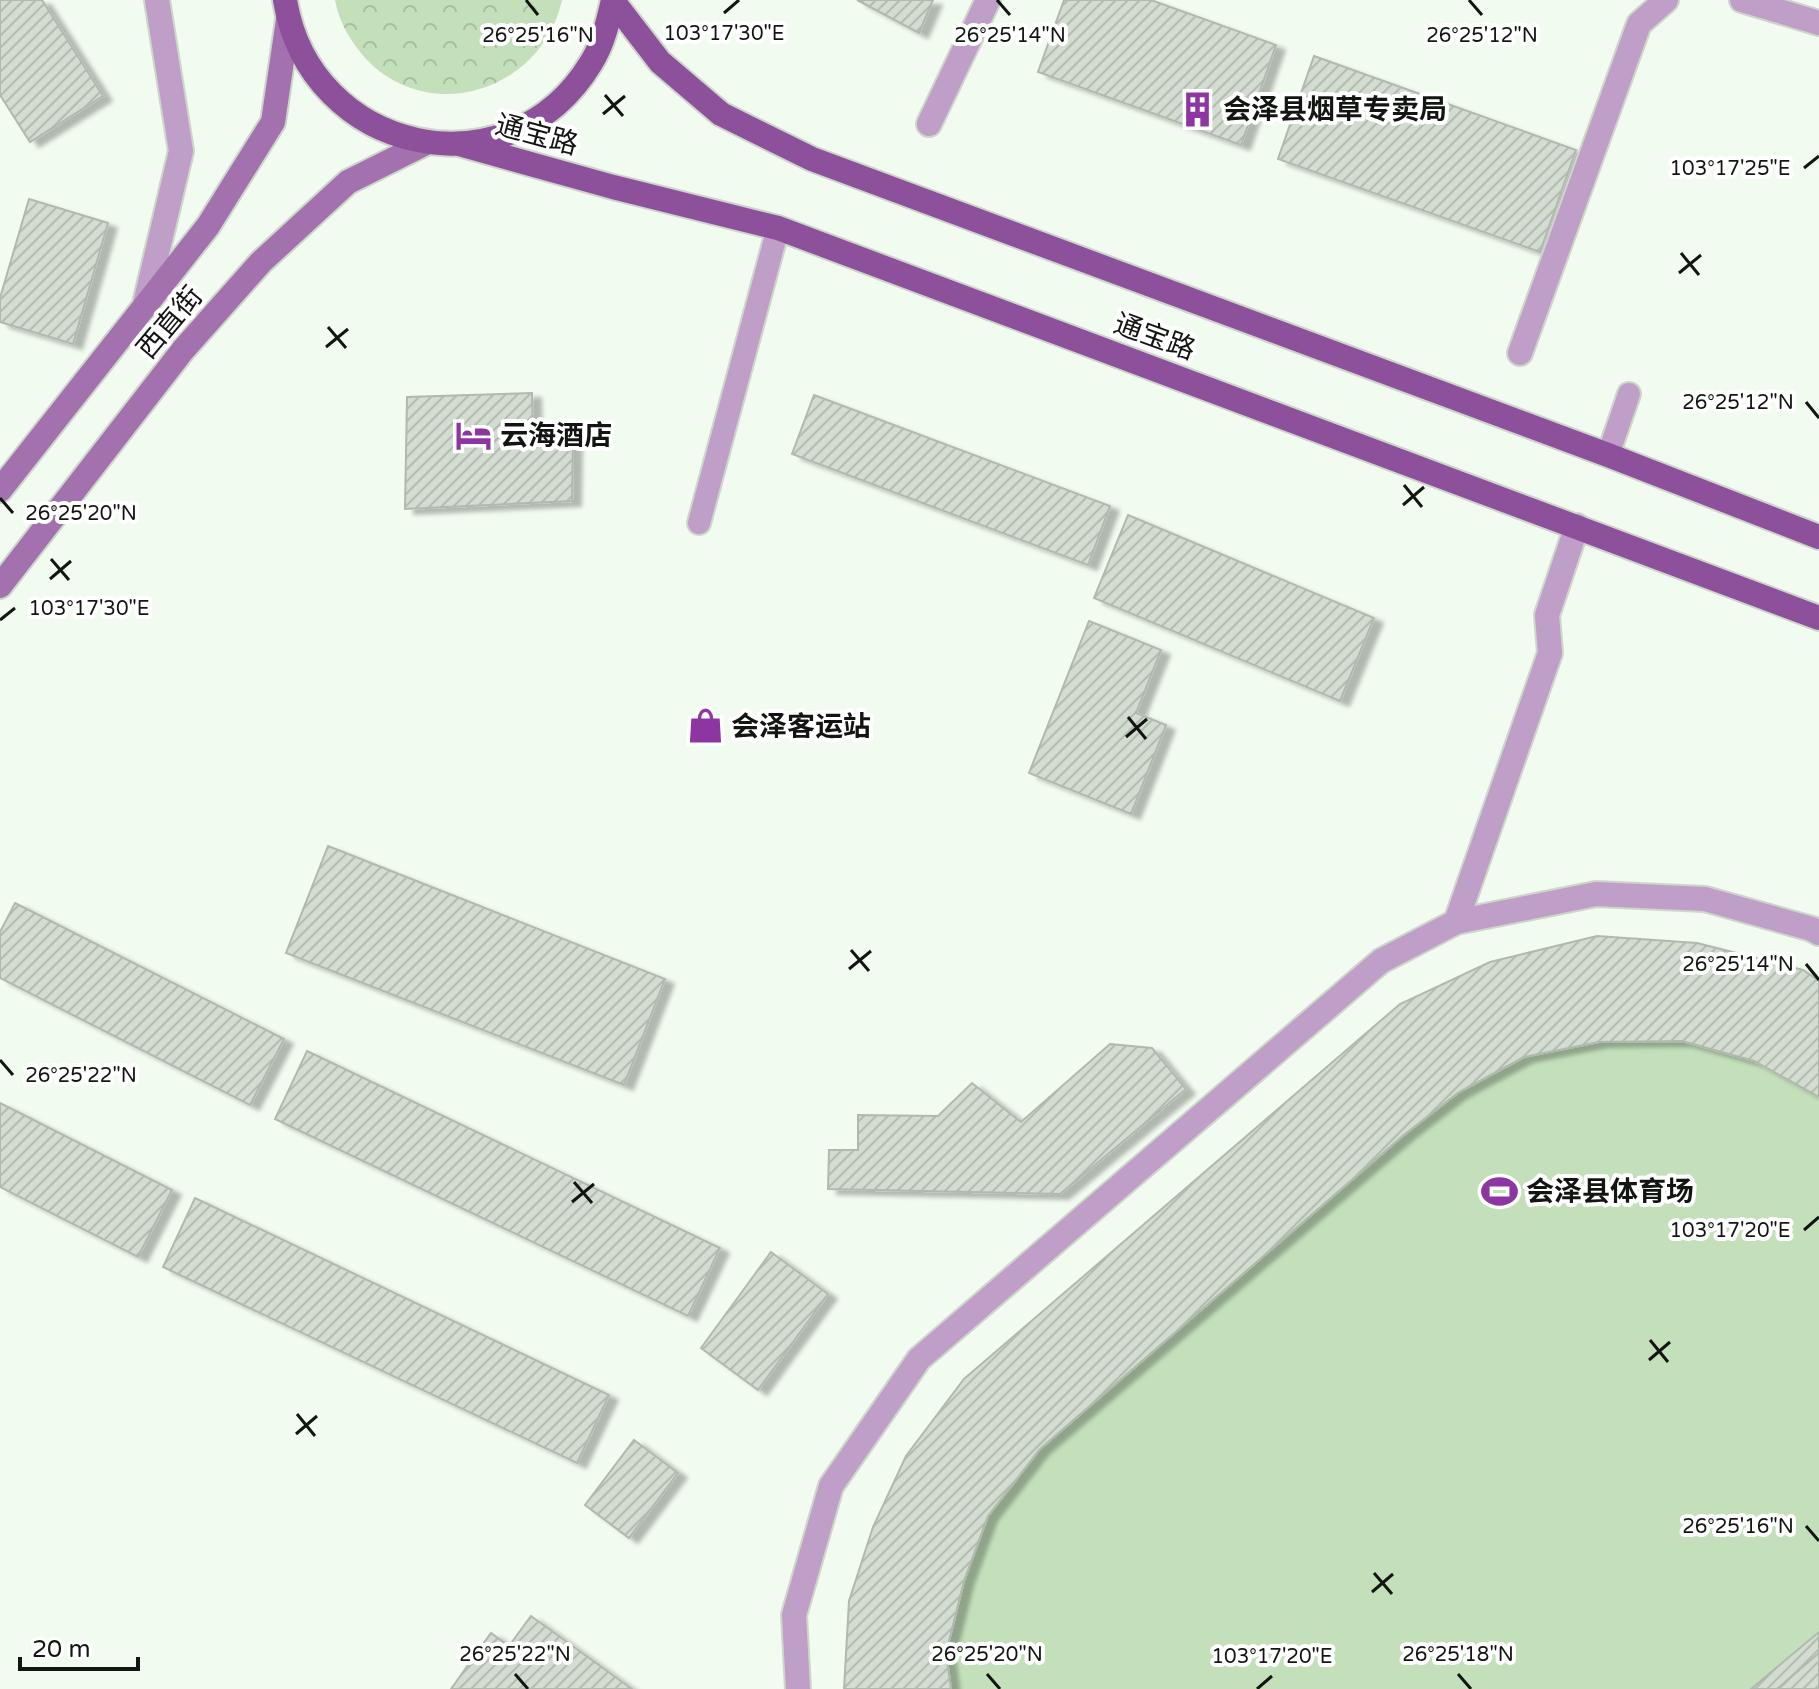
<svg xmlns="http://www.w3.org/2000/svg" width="1819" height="1689" font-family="'Varela Round','Noto Sans SC',sans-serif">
<defs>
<pattern id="forest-crowns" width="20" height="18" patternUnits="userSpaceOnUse" patternTransform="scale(2)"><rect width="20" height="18" fill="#c3e0bb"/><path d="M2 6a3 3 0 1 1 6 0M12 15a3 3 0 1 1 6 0" fill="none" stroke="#a6bfa0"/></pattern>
<pattern id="building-hatch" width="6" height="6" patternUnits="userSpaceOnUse" patternTransform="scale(2)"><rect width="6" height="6" fill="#d3dcd1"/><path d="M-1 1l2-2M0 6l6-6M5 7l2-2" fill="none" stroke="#b4bcb2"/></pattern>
<filter id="shadow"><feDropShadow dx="9" dy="5" stdDeviation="2" flood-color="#0004"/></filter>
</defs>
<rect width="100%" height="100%" fill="#f2fbf0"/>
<path fill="#c3e0bb" d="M 1597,936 L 1803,970 L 1819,981 L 1819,1689 L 844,1689 L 849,1601 L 873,1527 L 906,1456 L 964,1379 L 1400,1004 L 1490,962 Z"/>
<path fill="url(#forest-crowns)" d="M 335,0 L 562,0 C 542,90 431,127 366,59 C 351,42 339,23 335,0 Z"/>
<g fill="url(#building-hatch)" stroke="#b1b9af" stroke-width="2" filter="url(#shadow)">
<path d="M 0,0 L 42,0 L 103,96 L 30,142 L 0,95 Z"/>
<path d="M 857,0 L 933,0 L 919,33 Z"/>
<path d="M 1064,0 L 1151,0 L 1276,45 L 1241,145 L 1038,72 Z"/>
<path d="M 1314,56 L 1576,150 L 1540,252 L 1278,159 Z"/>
<path d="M 29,199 L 108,223 L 73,344 L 0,322 L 0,298 Z"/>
<path d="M 532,393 L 533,439 L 573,438 L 572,501 L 405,509 L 407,397 Z"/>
<path d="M 814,395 L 1110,506 L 1088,565 L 792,454 Z"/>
<path d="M 1128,515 L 1374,618 L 1340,701 L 1094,598 Z"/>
<path d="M 1089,621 L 1161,650 L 1136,713 L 1166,725 L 1131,814 L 1029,773 Z"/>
<path d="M 328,846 L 665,979 L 624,1085 L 286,953 Z"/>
<path d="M 15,903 L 284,1039 L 250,1105 L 0,978 L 0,932 Z"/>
<path d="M 1597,936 L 1697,943 L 1803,970 L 1819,981 L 1819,1097 L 1754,1061 L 1682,1041 L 1599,1042 L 1524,1057 L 1459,1092 L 1405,1134 L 1040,1449 L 988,1516 L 964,1581 L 946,1653 L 951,1689 L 844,1689 L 849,1601 L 873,1527 L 906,1456 L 964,1379 L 1400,1004 L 1490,962 Z"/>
<path d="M 1110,1044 L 1152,1048 L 1186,1089 L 1060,1194 L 828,1189 L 829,1150 L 858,1150 L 858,1115 L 938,1116 L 972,1083 L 1021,1122 Z"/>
<path d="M 307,1051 L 720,1248 L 688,1316 L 275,1119 Z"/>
<path d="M 0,1103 L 172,1190 L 138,1257 L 0,1187 Z"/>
<path d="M 195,1198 L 609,1395 L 577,1463 L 163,1267 Z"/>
<path d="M 771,1252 L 828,1294 L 758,1390 L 701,1348 Z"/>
<path d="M 634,1440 L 678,1473 L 629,1538 L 585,1505 Z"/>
<path d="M 531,1616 L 632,1689 L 451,1689 L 491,1633 L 509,1646 Z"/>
<path d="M 1819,1632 L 1819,1689 L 1751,1689 Z"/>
<path d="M 1819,1653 L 1819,1689 L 1777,1689 Z"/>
</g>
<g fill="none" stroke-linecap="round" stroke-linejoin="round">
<defs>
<g id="lane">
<path d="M 1608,455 L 1629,394"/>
<path d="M 699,523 L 778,228"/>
</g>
<g id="street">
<path d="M 1742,0 L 1819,23"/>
<path d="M 929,124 L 988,0"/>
<path d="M 144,308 L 181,151 L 157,0"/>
<path d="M 1520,353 L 1639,24 L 1666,0"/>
<path d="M 1456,922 L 1550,653 L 1547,615 L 1577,526"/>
<path d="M 798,1689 L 794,1615 L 831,1486 L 919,1359 L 1381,961 L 1456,922 L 1596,894 L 1705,899 L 1812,929 L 1819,933"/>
</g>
<g id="secondary">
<path d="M 0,490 L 208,226 L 273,122 L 288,20"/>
<path d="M 0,586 L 183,350 L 261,262 L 348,182 L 426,143"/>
</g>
<g id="primary">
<path d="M 285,0 C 310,154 509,198 591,63 C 603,44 608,22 613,0"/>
<path d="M 613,1 L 660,62 L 721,114 L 812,159 L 1608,455 L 1819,537"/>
<path d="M 459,144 L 613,187 L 778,228 L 1819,618"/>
</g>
</defs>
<use href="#lane" stroke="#ced6cc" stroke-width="26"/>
<use href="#street" stroke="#ced6cc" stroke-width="28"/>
<use href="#secondary" stroke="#ced6cc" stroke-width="28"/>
<use href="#primary" stroke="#ced6cc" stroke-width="28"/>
<use href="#lane" stroke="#bf9ec7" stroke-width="22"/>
<use href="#street" stroke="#bf9ec7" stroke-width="24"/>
<use href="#secondary" stroke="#a271ae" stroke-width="24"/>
<use href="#primary" stroke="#8d509b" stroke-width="24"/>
</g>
<path fill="none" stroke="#121511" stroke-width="3" d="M 526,0 L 538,15M 997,0 L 1010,15M 1469,0 L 1482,15M 724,13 L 739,0M 605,95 L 623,116M 603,114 L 625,96M 1804,168 L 1819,156M 1681,253 L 1699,275M 1679,273 L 1701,255M 328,327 L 346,348M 326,347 L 348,329M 1806,402 L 1819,418M 1404,485 L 1422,507M 0,498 L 13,513M 1403,505 L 1424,487M 51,559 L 69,580M 50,579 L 71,561M 0,620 L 15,608M 1128,717 L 1146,739M 1126,737 L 1147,719M 851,950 L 869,971M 1806,964 L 1819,980M 849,969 L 871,951M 0,1060 L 13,1075M 574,1182 L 592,1203M 572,1202 L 594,1184M 1804,1230 L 1819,1217M 1650,1340 L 1668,1362M 1649,1360 L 1670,1342M 297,1414 L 315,1436M 296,1434 L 317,1416M 1806,1526 L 1819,1541M 1374,1573 L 1392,1594M 1372,1592 L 1393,1574M 515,1674 L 528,1689M 987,1674 L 1000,1689M 1458,1674 L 1471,1689M 1257,1689 L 1272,1676"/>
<defs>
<symbol id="building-bare" viewBox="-9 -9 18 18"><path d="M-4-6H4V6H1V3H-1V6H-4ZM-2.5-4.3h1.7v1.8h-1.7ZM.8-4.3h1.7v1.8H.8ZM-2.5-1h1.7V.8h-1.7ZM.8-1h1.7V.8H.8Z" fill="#8d35a1" stroke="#fff" stroke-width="2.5" paint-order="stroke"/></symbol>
<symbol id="hotel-bare" viewBox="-9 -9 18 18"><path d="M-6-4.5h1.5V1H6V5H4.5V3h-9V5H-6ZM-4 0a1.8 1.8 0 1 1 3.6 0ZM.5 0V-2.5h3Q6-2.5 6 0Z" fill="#8d35a1" stroke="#fff" stroke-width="2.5" paint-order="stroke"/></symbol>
<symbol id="shop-bare" viewBox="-9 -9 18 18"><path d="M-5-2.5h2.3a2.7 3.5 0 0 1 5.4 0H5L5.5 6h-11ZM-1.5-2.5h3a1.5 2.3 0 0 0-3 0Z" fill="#8d35a1" stroke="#fff" stroke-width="2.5" paint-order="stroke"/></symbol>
<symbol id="stadium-bare" viewBox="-9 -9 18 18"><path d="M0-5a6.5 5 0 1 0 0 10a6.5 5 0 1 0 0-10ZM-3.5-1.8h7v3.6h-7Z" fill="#8d35a1" stroke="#fff" stroke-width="2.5" paint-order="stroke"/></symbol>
</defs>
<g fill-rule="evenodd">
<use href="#building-bare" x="1172" y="84" width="51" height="51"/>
<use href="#hotel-bare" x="448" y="410" width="51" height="51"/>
<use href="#shop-bare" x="680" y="700" width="51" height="51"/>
<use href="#stadium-bare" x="1474" y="1166" width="51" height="51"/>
</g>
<g text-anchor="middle" stroke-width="8" stroke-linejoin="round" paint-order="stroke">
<g font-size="28" font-weight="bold" fill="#121511" stroke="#fff" text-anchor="start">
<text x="1223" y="119">会泽县烟草专卖局</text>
<text x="500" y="445">云海酒店</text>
<text x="731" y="736">会泽客运站</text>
<text x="1526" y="1201">会泽县体育场</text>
</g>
<g font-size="28" fill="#121511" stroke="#fff">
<text transform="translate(537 134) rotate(15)" y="10">通宝路</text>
<text transform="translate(169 322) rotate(-50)" y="10">西直街</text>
<text transform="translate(1155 336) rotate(20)" y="10">通宝路</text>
</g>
</g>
<g font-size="20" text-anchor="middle" fill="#121511" stroke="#fff" stroke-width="8" stroke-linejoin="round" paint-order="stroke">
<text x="724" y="40">103°17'30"E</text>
<text x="538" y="42">26°25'16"N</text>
<text x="1010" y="42">26°25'14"N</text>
<text x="1482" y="42">26°25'12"N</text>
<text x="1730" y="175">103°17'25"E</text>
<text x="1738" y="409">26°25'12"N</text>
<text x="81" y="520">26°25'20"N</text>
<text x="89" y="615">103°17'30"E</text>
<text x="1738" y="971">26°25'14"N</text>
<text x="81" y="1082">26°25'22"N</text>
<text x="1730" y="1237">103°17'20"E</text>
<text x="1738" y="1533">26°25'16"N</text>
<text x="515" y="1661">26°25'22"N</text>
<text x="987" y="1661">26°25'20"N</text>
<text x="1458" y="1661">26°25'18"N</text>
<text x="1272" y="1663">103°17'20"E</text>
</g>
<path d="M20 1657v12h118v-12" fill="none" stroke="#121511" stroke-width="4"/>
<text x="32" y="1657" font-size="24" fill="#121511" stroke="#ffffff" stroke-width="6" paint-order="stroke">20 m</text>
</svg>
